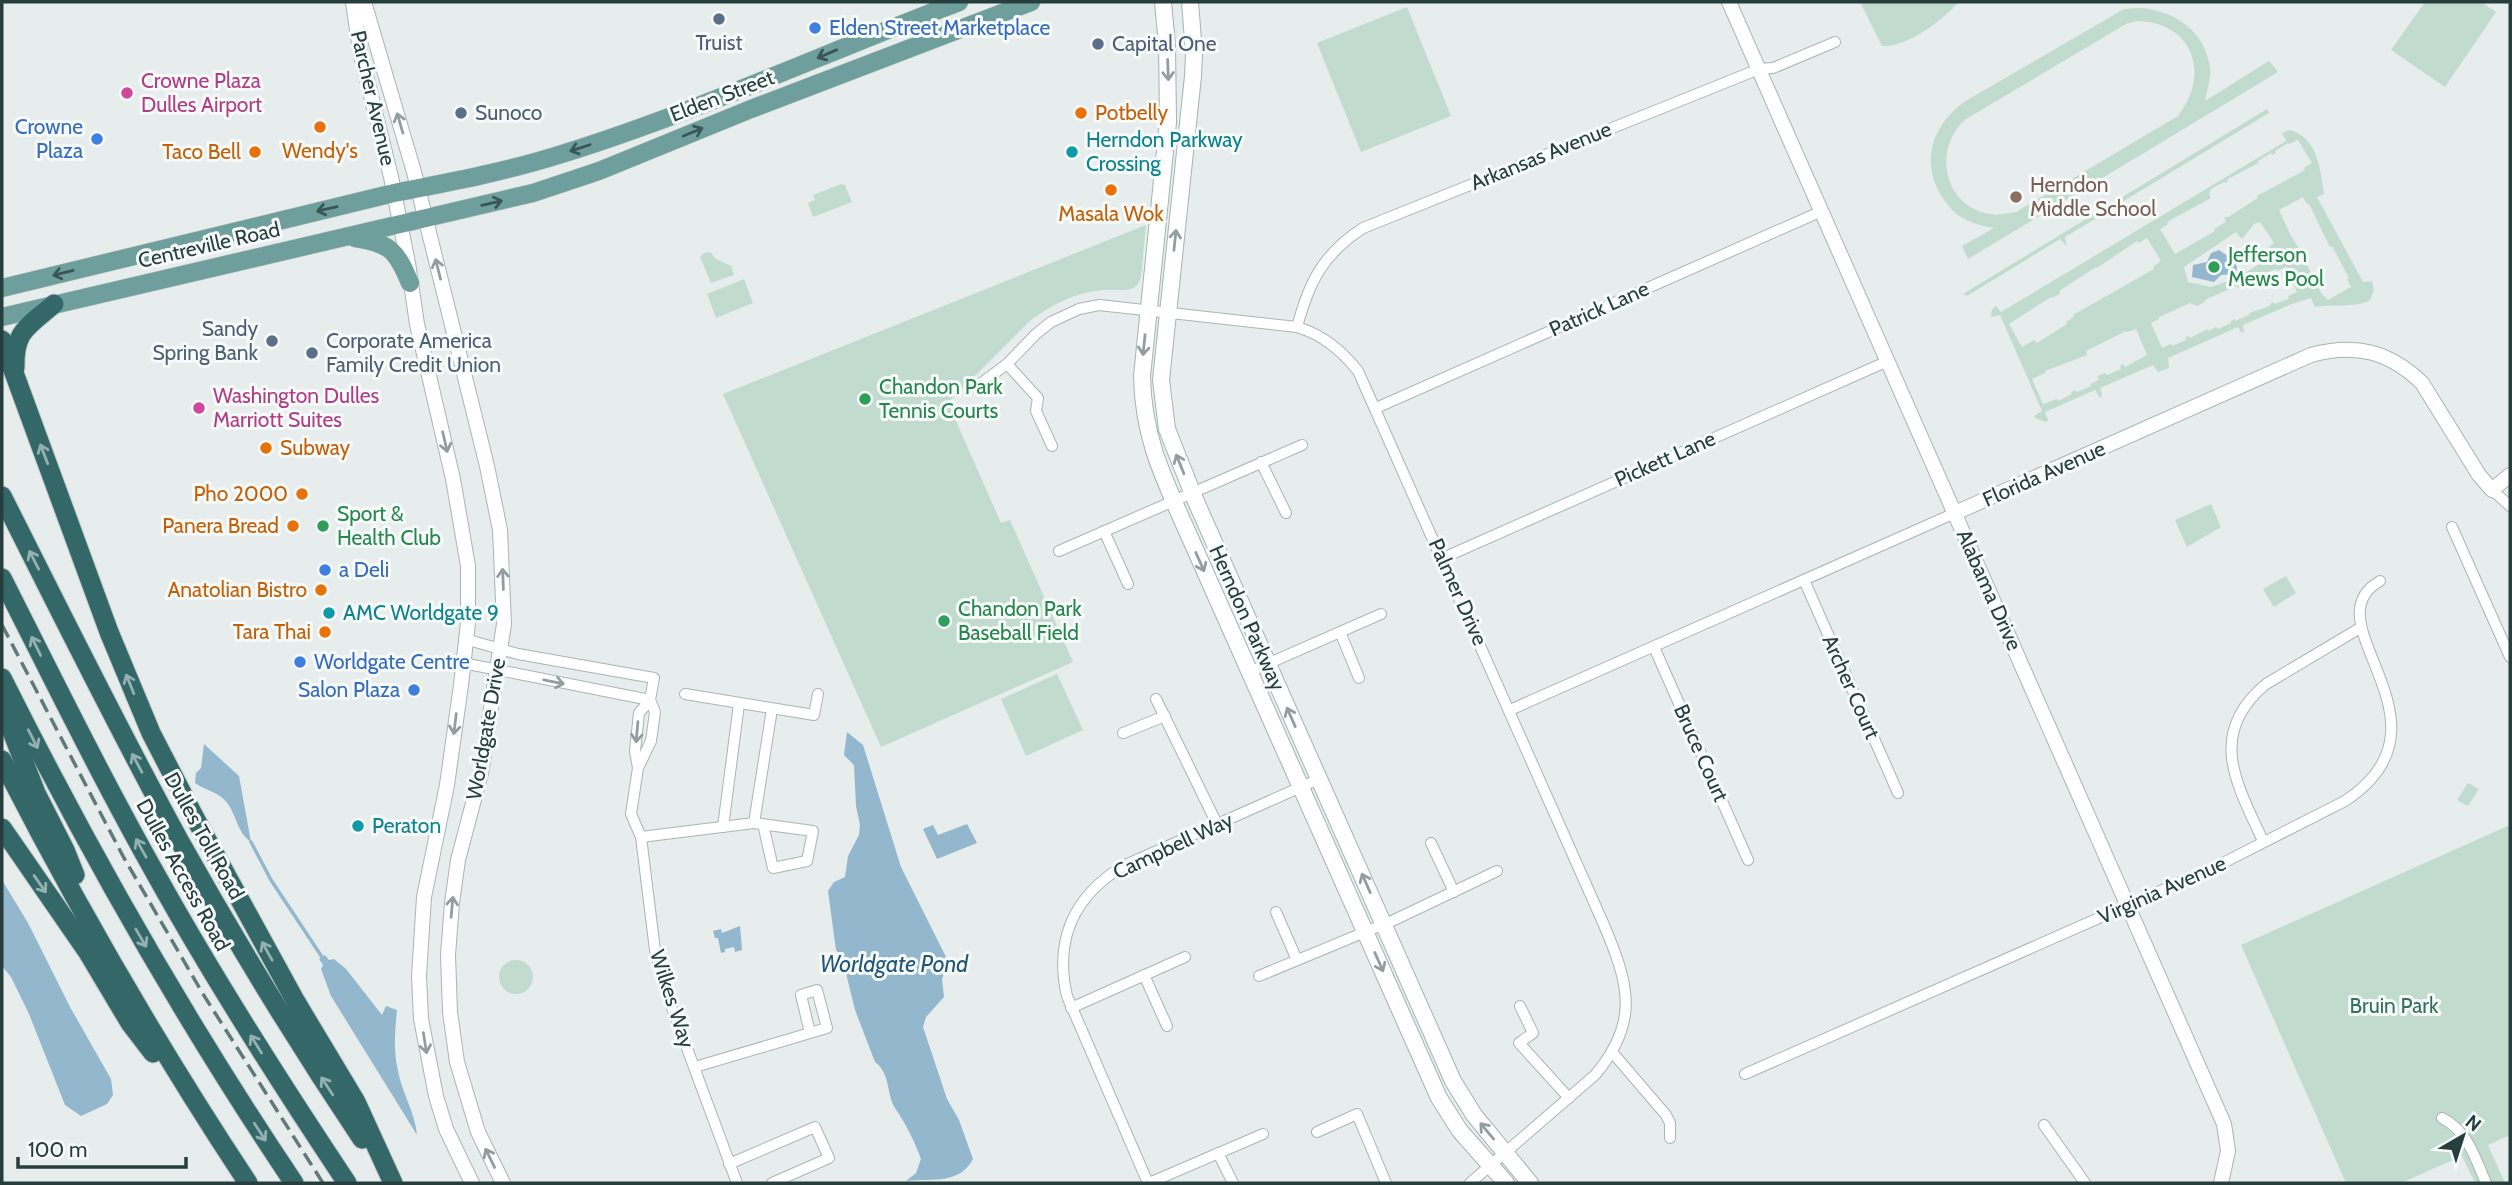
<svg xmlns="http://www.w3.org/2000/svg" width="2512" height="1185" font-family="Cabin,sans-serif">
<rect width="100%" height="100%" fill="#e6edec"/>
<g fill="#c1dcce" fill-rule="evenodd">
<path d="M 1860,2 L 1959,2 C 1941,21 1908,47 1882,46 Z"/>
<path d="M 2425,2 L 2481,2 L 2496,12 L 2445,87 L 2391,50 Z"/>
<path d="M 1407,7 L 1451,116 L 1361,152 L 1317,43 Z"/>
<path d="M 2140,8 C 2174,10 2206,32 2210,68 C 2211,80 2207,90 2205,101 L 2269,61 L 2278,72 L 1968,259 L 1962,246 L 1994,228 C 1983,226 1973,224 1963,218 C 1953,213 1946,203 1940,194 C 1921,159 1933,125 1964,102 L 2124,9 ZM 2137,21 C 2193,22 2211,74 2178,116 L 2016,212 C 2008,213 1998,216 1989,214 C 1942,205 1933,147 1966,119 L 2126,24 Z"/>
<path d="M 2267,109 L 2269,113 L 2122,202 L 2125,209 L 2120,213 L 2115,207 L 2065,237 L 2067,246 L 2060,239 L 1967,296 L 1963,294 Z"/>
<path d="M 2289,130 C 2318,137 2320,169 2324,194 L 2317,197 L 2363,282 L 2372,281 L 2374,290 L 2370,300 C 2356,309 2332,303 2315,307 L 2311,298 L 2289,305 L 2243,325 L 2244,333 L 2241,332 L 2238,327 L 2168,358 L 2169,368 L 2158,372 L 2153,365 L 2100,388 L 2102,395 L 2100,398 L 2095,390 L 2045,412 L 2048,420 L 2046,422 L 2037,419 L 2034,416 L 2042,411 L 2000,315 L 1991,317 L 1992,309 L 1996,306 L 2001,312 L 2286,141 L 2282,133 ZM 2298,140 L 2312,163 L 2304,168 L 2305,170 L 2257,196 L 2258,198 L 2228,217 L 2224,217 L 2226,222 L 2214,229 L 2215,231 L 2175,254 L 2160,229 L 2168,224 L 2167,222 L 2211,198 L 2209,194 L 2211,189 L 2224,182 L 2227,183 L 2228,179 L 2258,163 L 2258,161 L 2271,153 L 2272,155 L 2276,153 L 2275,151 L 2288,143 L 2289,144 ZM 2303,197 L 2307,204 L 2309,204 L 2330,247 L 2332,246 L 2349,278 L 2347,279 L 2351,287 L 2328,300 L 2321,293 L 2305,261 L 2306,260 L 2290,234 L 2279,210 ZM 2260,222 L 2274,243 L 2259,256 L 2263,262 L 2236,278 L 2211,287 L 2188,282 L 2184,267 L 2236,232 L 2242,239 L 2254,224 ZM 2147,238 L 2161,261 L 2153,267 L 2154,269 L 2073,315 L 2074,317 L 2066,322 L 2067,324 L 2037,343 L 2034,340 L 2022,347 L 2009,324 L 2051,297 L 2052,298 L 2060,294 L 2059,291 L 2096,267 L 2097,268 L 2137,241 L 2139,243 ZM 2286,267 L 2297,292 L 2288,296 L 2289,299 L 2274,304 L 2273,302 L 2270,304 L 2270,306 L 2249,313 L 2249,315 L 2235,321 L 2234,319 L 2231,321 L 2231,323 L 2218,329 L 2216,327 L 2208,331 L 2207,329 L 2190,338 L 2189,336 L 2185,337 L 2186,340 L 2172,346 L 2171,344 L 2162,348 L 2151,323 L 2159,319 L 2159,317 L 2190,303 L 2197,306 L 2205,302 L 2205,300 L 2236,286 L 2238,288 L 2244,285 L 2244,283 L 2276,269 L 2277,271 ZM 2136,329 L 2147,355 L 2125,367 L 2123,364 L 2120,366 L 2121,369 L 2107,375 L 2105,373 L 2097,376 L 2099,380 L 2090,384 L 2091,386 L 2077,392 L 2075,390 L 2071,392 L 2072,394 L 2058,401 L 2057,399 L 2043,404 L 2032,379 L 2045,373 L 2045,371 L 2087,355 L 2086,351 L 2126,331 L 2127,332 Z"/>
<path d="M 841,184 L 845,185 L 852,202 L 813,217 L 808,203 L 815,200 L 813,195 Z"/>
<path d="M 1146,225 L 1141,277 C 1139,282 1137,287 1131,289 C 1122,291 1111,289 1103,290 C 1076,292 1053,304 1031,320 L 948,403 L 1001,523 L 1010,520 L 1073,662 L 881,747 L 723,394 Z"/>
<path d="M 710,252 L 716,259 L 731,266 L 734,275 L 711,283 L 700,257 L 704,253 Z"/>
<path d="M 744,279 L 753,303 L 716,318 L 707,294 Z"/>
<path d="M 2211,504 L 2221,527 L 2187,547 L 2175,520 Z"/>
<path d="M 2286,576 L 2296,593 L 2274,607 L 2263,589 Z"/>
<path d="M 1057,674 L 1083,730 L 1026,756 L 1001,699 Z"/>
<path d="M 2468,783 L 2479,789 L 2468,806 L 2457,800 Z"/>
<path d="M 2510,825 L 2510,1135 L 2488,1145 L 2505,1183 L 2475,1183 L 2462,1156 L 2401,1183 L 2346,1183 L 2241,945 Z"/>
<circle cx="516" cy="977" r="17"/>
</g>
<g fill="#93b7cd">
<path d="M 2219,250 L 2236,262 L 2237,270 L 2235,274 L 2221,275 L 2214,282 L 2192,277 L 2193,265 L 2207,262 L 2211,253 Z"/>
<path d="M 847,732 L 863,745 L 901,867 L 948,961 L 942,979 L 944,997 L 926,1017 L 923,1027 L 947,1099 L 959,1120 L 973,1159 C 959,1185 933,1178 906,1181 L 916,1173 L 921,1159 C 914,1140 906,1124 895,1108 C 886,1093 891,1074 875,1062 L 855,1010 L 842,957 L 836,950 L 828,891 L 834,882 L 845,877 L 848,856 L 859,835 L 860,825 L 856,806 L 854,765 L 844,755 Z"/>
<path d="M 204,744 L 239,776 L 251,842 C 237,832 237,817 228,804 C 220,792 206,791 195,783 L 196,773 L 201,768 Z"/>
<path d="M 967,824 L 977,843 L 937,859 L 923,829 L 933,825 L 938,835 Z"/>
<path d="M 2,880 L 28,923 L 70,1007 L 111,1079 L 113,1095 L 107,1104 L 81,1116 L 65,1105 L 29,1014 L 11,977 L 2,966 Z"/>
<path d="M 740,926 L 742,950 L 735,952 L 734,947 L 725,949 L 725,952 L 721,953 L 718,938 L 715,938 L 713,931 L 721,929 L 722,933 Z"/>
<path d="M 325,955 L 329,960 L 334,959 L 346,969 L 382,1015 L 386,1006 L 397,1010 C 395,1031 393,1050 398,1071 C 402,1093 415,1112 417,1135 L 331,996 L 321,969 L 323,965 L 319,959 Z"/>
</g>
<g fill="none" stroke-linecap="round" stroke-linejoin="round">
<path stroke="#93b7cd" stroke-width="3.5" d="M 251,842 L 271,880 L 322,957"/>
<defs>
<g id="minor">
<path d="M 1297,327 C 1309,282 1323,254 1363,228 L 1687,98 L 1759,69 L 1773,68 L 1835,42"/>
<path d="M 1007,364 L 1038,398 L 1036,411 L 1052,446"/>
<path d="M 980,384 L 1007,364 L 1036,334 L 1051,322 L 1079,309 L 1099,305 L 1297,327 C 1323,335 1341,350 1358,371 L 1604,925 C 1629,984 1640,1022 1595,1075 L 1470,1183"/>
<path d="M 1376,408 L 1822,211"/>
<path d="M 1261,462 L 1286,513"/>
<path d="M 2492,490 L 2510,506"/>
<path d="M 2452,527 L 2510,657"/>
<path d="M 1104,531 L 1128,584"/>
<path d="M 1059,551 L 1302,445"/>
<path d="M 1443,558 L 1888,361"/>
<path d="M 1804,580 L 1898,793"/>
<path d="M 1340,632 L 1359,678"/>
<path d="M 465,639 L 518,654 L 654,678 L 650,700 L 655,712 L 651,741 L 638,768 L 631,814 L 641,837 L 655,950 L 665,989 L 737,1183"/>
<path d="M 1654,647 L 1748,860"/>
<path d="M 463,663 L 650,700"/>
<path d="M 1249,672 L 1381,614"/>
<path d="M 685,694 L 814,715 L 818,694"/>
<path d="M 1156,699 L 1217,824"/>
<path d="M 1510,710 L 1955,513"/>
<path d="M 1123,733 L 1165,716"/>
<path d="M 638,768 L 635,751 L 639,713 L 650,700"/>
<path d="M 754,823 L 772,709"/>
<path d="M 723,827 L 739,704"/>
<path d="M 641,837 L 754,823 L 813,831 L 807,861 L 773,868 L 763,824"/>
<path d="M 2263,841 C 2237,784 2206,734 2266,684 L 2360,628"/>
<path d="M 1431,843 L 1454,892"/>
<path d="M 1276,912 L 1297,960"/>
<path d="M 1144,975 L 1167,1026"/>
<path d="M 1259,976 L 1394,920 L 1497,871"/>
<path d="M 1520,1006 L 1533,1033 L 1519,1043 L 1569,1098"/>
<path d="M 1071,1008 L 1185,957"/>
<path d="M 1612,1052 L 1666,1115 L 1670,1123 L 1670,1138"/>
<path d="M 695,1067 L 810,1033 L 827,1028 L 817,990 L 801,995 L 810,1033"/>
<path d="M 1745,1074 L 2217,866 L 2345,801 C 2464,723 2307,622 2380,581"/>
<path d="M 2442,1118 C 2468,1131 2475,1158 2486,1183"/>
<path d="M 2044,1125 L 2085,1183"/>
<path d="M 1317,1132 L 1357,1114 L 1386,1183"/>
<path d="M 1218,1153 L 1233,1183"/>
<path d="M 729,1164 L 815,1127 L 829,1158 L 772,1183"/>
<path d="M 1148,1183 L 1067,996 C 1054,940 1074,896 1123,866 L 1319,779"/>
<path d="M 1149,1183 L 1263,1134"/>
</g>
<g id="tertiary">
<path d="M 353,2 L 360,51 L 391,177 L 408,263 L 417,324 L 453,479 L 468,566 L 468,623 L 461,685 L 447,785 L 424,897 L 419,976 L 421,1019 L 436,1096 L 446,1129 L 472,1183"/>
<path d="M 364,2 L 414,172 L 487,466 L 500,530 L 504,624 L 481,773 L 458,860 L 452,903 L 448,955 L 450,1012 L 457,1062 L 478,1132 L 503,1183"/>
<path d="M 1729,2 L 2224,1124 L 2228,1151 L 2221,1183"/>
<path d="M 1955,513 L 2311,355 C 2355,343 2389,351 2422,383 L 2479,475 L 2492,490 L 2510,475"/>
</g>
<g id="secondary">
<path d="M 1163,2 L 1167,45 L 1168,122 L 1142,376 C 1143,437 1163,477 1187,531 L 1439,1098 L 1460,1131 L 1506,1183"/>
<path d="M 1190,2 L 1194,53 L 1193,76 L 1161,380 L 1167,429 L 1194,497 L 1453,1081 L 1474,1115 L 1530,1183"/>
</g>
<g id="primary">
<path d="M 355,238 C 390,243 397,251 410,283"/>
<path d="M 2,288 L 394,193 C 451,182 509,171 565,153 C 699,111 827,52 959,2"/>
<path d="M 2,317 L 533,193 L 599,171 L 751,109 L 1031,2"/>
</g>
<g id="motorway">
<path d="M 2,340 L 109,632 L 151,733 L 195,818 L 296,1002 L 356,1102 L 393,1183"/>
<path d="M 15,368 C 14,330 28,327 54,304"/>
<path d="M 2,496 C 60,611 117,727 179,840 C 236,942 297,1042 362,1139"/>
<path d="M 2,578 C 53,679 103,781 159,880 C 217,984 281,1084 347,1183"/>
<path d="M 2,678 C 89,852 185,1021 294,1183"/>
<path d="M 2,706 L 36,793 L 65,850 L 75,875"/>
<path d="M 2,760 C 76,905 158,1047 248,1183"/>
<path d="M 2,828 L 87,951 L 130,1023 L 153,1053"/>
</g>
</defs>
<use href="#minor" stroke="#a9b5b4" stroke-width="12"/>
<use href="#tertiary" stroke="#a9b5b4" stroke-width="16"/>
<use href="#secondary" stroke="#a2b5b3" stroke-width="18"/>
<use href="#primary" stroke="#c2c9c9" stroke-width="19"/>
<use href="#motorway" stroke="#c2c9c9" stroke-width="21"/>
<use href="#minor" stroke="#fff" stroke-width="10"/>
<use href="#tertiary" stroke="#fff" stroke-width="14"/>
<use href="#secondary" stroke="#fff" stroke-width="16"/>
<use href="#primary" stroke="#6e9f9d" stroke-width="18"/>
<use href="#motorway" stroke="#346768" stroke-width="19"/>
<path stroke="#617978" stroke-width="3.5" stroke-dasharray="14 7" stroke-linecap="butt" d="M 2,625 L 124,858 L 203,994 L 323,1183"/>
</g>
<defs><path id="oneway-shaft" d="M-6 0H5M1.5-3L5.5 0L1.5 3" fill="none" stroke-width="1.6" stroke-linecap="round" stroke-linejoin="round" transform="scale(1.75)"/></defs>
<g stroke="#385655">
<use href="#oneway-shaft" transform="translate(827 54) rotate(157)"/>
<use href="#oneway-shaft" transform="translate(693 132) rotate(-22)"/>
<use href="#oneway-shaft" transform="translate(580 148) rotate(162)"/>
<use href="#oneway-shaft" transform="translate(492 203) rotate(-13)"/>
<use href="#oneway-shaft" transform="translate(327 209) rotate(167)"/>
<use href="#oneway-shaft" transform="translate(63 273) rotate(166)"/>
</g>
<g stroke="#929e9e">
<use href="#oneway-shaft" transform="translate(1168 70) rotate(88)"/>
<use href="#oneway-shaft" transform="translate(400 123) rotate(-106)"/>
<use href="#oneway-shaft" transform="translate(1175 240) rotate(-84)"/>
<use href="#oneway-shaft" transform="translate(438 269) rotate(-104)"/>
<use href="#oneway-shaft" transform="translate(1144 345) rotate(96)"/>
<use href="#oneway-shaft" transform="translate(445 442) rotate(77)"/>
<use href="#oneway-shaft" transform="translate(1180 464) rotate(-112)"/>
<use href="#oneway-shaft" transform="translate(1200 562) rotate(66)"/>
<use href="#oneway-shaft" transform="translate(503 579) rotate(-92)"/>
<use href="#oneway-shaft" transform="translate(554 682) rotate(11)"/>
<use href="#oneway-shaft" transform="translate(1291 717) rotate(-114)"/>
<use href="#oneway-shaft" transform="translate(455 724) rotate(97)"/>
<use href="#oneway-shaft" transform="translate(637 732) rotate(95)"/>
<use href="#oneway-shaft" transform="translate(1366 883) rotate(-114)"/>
<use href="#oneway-shaft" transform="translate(452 907) rotate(-85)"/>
<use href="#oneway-shaft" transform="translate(1379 962) rotate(66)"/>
<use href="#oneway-shaft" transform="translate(425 1043) rotate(81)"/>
<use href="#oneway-shaft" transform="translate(1487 1131) rotate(-130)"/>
<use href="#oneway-shaft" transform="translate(490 1158) rotate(-116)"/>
</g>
<g stroke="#95b0b0">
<use href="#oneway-shaft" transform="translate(44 454) rotate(-111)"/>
<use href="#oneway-shaft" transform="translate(34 560) rotate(-117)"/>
<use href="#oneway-shaft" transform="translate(36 646) rotate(-116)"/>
<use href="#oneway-shaft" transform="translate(130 684) rotate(-112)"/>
<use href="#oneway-shaft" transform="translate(33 739) rotate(63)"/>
<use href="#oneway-shaft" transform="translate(137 763) rotate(-118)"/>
<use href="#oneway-shaft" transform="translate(141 848) rotate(-119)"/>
<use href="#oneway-shaft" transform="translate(40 884) rotate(55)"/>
<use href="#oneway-shaft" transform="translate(141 938) rotate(60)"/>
<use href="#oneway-shaft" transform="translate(267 951) rotate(-119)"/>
<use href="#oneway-shaft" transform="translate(256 1044) rotate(-122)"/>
<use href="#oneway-shaft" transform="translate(327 1086) rotate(-123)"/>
<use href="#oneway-shaft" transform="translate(260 1132) rotate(57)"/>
</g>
<g fill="#5c6f8a" stroke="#f6faf9" stroke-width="2.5">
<circle cx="719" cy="19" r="7"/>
<circle cx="1098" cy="44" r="7"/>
<circle cx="461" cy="113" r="7"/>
<circle cx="272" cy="341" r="7"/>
<circle cx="312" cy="353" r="7"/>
</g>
<g fill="#3f7fe0" stroke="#f6faf9" stroke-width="2.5">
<circle cx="815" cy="28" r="7"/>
<circle cx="97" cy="139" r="7"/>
<circle cx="325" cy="570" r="7"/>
<circle cx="300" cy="662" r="7"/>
<circle cx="414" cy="690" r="7"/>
</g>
<g fill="#d1479c" stroke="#f6faf9" stroke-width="2.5">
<circle cx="127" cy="93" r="7"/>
<circle cx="199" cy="408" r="7"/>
</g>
<g fill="#e8710a" stroke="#f6faf9" stroke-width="2.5">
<circle cx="1081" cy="113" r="7"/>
<circle cx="320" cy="127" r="7"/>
<circle cx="255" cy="152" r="7"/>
<circle cx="1111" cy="190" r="7"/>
<circle cx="266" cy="448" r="7"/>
<circle cx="302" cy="494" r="7"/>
<circle cx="293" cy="526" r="7"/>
<circle cx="321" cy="590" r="7"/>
<circle cx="325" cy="632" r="7"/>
</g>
<g fill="#0f9aa8" stroke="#f6faf9" stroke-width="2.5">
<circle cx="1072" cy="152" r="7"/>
<circle cx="329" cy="613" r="7"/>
<circle cx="358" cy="826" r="7"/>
</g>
<circle fill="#8d6e63" stroke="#f6faf9" stroke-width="2.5" cx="2016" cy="197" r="7"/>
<g fill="#2e9e5b" stroke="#f6faf9" stroke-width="2.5">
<circle cx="2214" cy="267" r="7"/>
<circle cx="865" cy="399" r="7"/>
<circle cx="323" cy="526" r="7"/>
<circle cx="944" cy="621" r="7"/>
</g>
<g text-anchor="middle" stroke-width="6" stroke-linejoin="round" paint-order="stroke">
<g font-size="21" fill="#366cbe" stroke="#f6faf9" text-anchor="start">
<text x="829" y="35">Elden Street Marketplace</text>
<text x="83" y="134" text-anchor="end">Crowne<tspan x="83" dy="24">Plaza</tspan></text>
<text x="339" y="577">a Deli</text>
<text x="314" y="669">Worldgate Centre</text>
<text x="400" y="697" text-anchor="end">Salon Plaza</text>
</g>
<g font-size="21" fill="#4e5e75" stroke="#f6faf9" text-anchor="start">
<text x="719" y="50" text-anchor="middle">Truist</text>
<text x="1112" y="51">Capital One</text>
<text x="475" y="120">Sunoco</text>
<text x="258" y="336" text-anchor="end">Sandy<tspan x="258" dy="24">Spring Bank</tspan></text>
<text x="326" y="348">Corporate America<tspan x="326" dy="24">Family Credit Union</tspan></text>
</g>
<g font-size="21" fill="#b23c85" stroke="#f6faf9" text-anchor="start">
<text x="141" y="88">Crowne Plaza<tspan x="141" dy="24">Dulles Airport</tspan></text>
<text x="213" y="403">Washington Dulles<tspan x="213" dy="24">Marriott Suites</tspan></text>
</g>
<g font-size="21" fill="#263e3d" stroke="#f6faf9">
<text transform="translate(722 96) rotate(-21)" y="7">Elden Street</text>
<text transform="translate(373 98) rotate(77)" y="7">Parcher Avenue</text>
<text transform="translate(1541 156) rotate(-22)" y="7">Arkansas Avenue</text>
<text transform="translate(209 245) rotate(-13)" y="7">Centreville Road</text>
<text transform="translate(1599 309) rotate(-24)" y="7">Patrick Lane</text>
<text transform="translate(1665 459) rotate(-24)" y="7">Pickett Lane</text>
<text transform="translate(2044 474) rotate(-24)" y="7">Florida Avenue</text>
<text transform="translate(1989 590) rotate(66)" y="7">Alabama Drive</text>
<text transform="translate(1458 592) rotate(66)" y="7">Palmer Drive</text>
<text transform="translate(1247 618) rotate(66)" y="7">Herndon Parkway</text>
<text transform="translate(1851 687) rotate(66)" y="7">Archer Court</text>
<text transform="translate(486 729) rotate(-80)" y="7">Worldgate Drive</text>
<text transform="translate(1701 753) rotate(66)" y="7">Bruce Court</text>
<text transform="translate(204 836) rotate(61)" y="7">Dulles Toll Road</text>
<text transform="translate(1173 846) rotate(-25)" y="7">Campbell Way</text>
<text transform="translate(183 875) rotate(61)" y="7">Dulles Access Road</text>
<text transform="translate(2162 890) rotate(-24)" y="7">Virginia Avenue</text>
<text transform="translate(672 999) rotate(72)" y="7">Wilkes Way</text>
</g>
<g font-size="21" fill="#c56008" stroke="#f6faf9" text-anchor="end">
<text x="1095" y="120" text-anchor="start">Potbelly</text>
<text x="320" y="158" text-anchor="middle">Wendy's</text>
<text x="241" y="159">Taco Bell</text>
<text x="1111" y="221" text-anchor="middle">Masala Wok</text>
<text x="280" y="455" text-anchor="start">Subway</text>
<text x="288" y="501">Pho 2000</text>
<text x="279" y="533">Panera Bread</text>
<text x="307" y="597">Anatolian Bistro</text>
<text x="311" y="639">Tara Thai</text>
</g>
<g font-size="21" fill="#0d838f" stroke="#f6faf9" text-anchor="start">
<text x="1086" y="147">Herndon Parkway<tspan x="1086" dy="24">Crossing</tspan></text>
<text x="343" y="620">AMC Worldgate 9</text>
<text x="372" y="833">Peraton</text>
</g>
<g font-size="21" fill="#785e54" stroke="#f6faf9" text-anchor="start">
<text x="2030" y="192">Herndon<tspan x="2030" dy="24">Middle School</tspan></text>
</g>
<g font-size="21" fill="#27864d" stroke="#f6faf9" text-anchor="start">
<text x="2228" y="262">Jefferson<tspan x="2228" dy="24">Mews Pool</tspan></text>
<text x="879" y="394">Chandon Park<tspan x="879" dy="24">Tennis Courts</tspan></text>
<text x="337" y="521">Sport &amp;<tspan x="337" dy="24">Health Club</tspan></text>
<text x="958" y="616">Chandon Park<tspan x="958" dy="24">Baseball Field</tspan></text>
</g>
<g font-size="21" fill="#34715a" stroke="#f6faf9">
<text x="2394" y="1013">Bruin Park</text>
</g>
<g font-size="23" font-style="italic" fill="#255675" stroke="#f6faf9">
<text x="894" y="972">Worldgate Pond</text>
</g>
</g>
<rect width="2512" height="1185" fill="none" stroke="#263e3d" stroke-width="7"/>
<g transform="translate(2463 1136) rotate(39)" stroke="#f6faf9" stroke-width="5" paint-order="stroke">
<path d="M0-5L12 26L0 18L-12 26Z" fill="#263e3d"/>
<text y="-10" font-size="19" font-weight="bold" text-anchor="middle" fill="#263e3d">N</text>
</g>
<path d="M18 1157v10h168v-10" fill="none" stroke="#263e3d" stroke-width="3.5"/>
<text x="28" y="1157" font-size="21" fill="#263e3d" stroke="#f6faf9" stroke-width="5" paint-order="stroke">100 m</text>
</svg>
